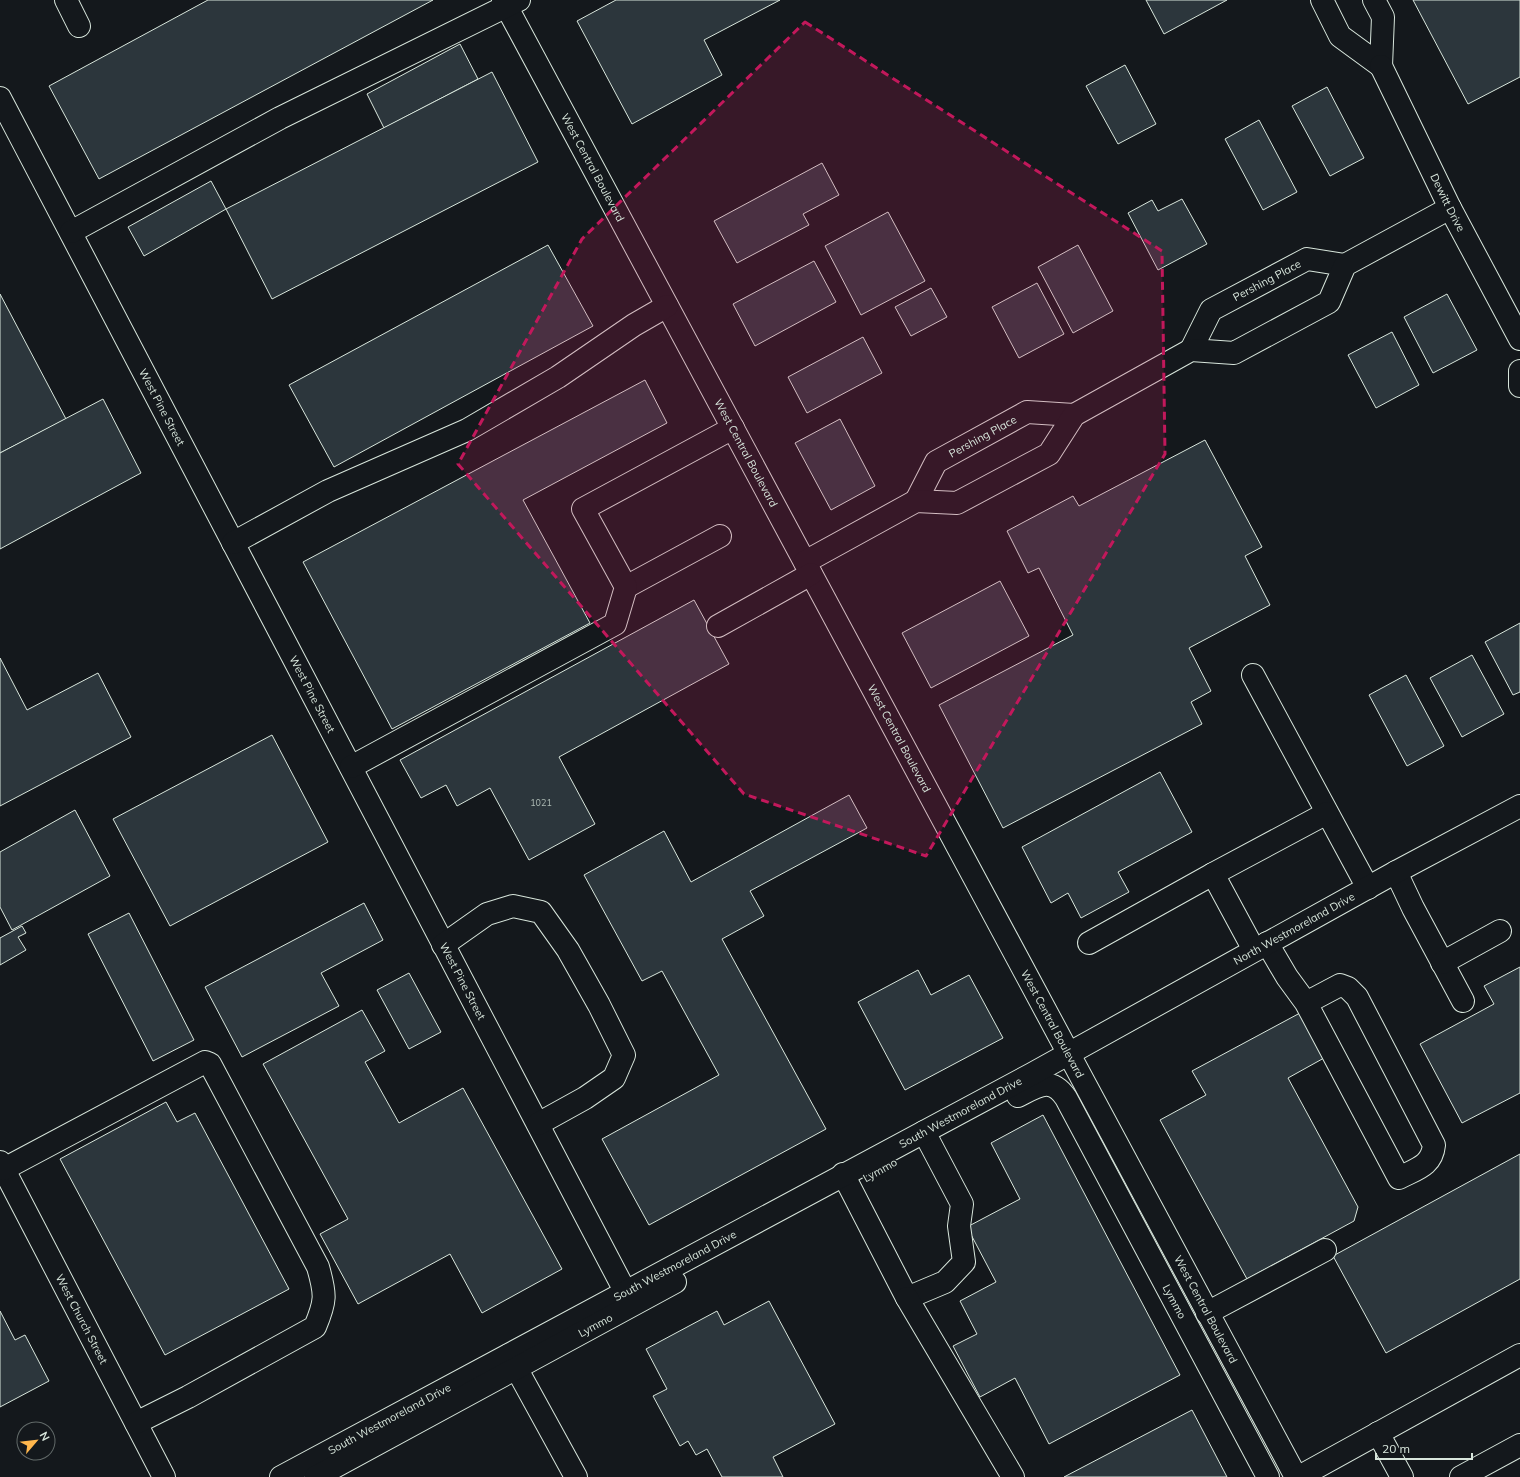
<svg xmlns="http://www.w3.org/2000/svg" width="1520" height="1477" font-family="Mulish,sans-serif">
<rect width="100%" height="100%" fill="#14181c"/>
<g fill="#2c363c" stroke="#d8e6dc">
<path d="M 208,0 L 433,0 L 99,179 L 49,86 Z"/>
<path d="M 616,0 L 780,0 L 704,40 L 722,75 L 632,124 L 577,21 Z"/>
<path d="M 1146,0 L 1227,0 L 1164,34 Z"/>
<path d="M 1413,0 L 1520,0 L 1520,77 L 1468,104 Z"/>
<path d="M 460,44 L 478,79 L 384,128 L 367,94 Z"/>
<path d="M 1125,65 L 1156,124 L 1118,144 L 1086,86 Z"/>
<path d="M 492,72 L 538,162 L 272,299 L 226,209 Z"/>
<path d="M 1327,87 L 1364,158 L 1330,176 L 1292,106 Z"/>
<path d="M 1259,120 L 1297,192 L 1263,210 L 1225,139 Z"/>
<path d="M 822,163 L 839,195 L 803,214 L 809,225 L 737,263 L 714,221 Z"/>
<path d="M 211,181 L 226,209 L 144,256 L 128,227 Z"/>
<path d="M 1182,199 L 1207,244 L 1158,270 L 1128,213 L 1152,200 L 1158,211 Z"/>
<path d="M 888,212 L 925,281 L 861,315 L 825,246 Z"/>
<path d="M 548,245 L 593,326 L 334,467 L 289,385 Z"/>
<path d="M 1078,245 L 1113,311 L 1073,333 L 1038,267 Z"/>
<path d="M 814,261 L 836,302 L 755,346 L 733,304 Z"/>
<path d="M 1037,283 L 1064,334 L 1019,358 L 992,307 Z"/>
<path d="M 931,288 L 947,317 L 911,336 L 895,307 Z"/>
<path d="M 0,294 L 66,419 L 0,453 Z"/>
<path d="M 1447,294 L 1477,350 L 1433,373 L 1404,317 Z"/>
<path d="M 1392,332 L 1419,385 L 1376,408 L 1348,355 Z"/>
<path d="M 863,337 L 882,373 L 807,413 L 788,377 Z"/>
<path d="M 645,380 L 667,423 L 523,500 L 590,623 L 392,729 L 303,562 Z"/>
<path d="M 103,399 L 141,473 L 0,549 L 0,453 Z"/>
<path d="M 840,419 L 875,486 L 831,510 L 795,443 Z"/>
<path d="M 1205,440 L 1262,547 L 1245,556 L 1270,605 L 1189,648 L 1211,691 L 1191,702 L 1202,724 L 1003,828 L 939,705 L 1073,635 L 1039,568 L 1028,573 L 1007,531 L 1073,496 L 1079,506 Z"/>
<path d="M 1000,581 L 1029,636 L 931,688 L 902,633 Z"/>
<path d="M 694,600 L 729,664 L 559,757 L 595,824 L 529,860 L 490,788 L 457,806 L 446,785 L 421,798 L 400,760 Z"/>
<path d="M 1520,623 L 1520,692 L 1513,695 L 1485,642 Z"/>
<path d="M 1472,655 L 1504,714 L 1462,737 L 1430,678 Z"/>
<path d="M 0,658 L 27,710 L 98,673 L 131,737 L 0,806 Z"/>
<path d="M 1406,675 L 1444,746 L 1407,766 L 1369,695 Z"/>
<path d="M 272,735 L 328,842 L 170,926 L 113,819 Z"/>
<path d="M 1160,772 L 1192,832 L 1118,872 L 1129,892 L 1081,918 L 1068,893 L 1051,903 L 1022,847 Z"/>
<path d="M 849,795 L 867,828 L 750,891 L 764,916 L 722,939 L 826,1129 L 649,1225 L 602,1139 L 719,1075 L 662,971 L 642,981 L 584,875 L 664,831 L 691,882 Z"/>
<path d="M 75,810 L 110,876 L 12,930 L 0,907 L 0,852 Z"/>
<path d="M 364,903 L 383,940 L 321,973 L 339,1006 L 242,1057 L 205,987 Z"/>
<path d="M 129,913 L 194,1040 L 153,1061 L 88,934 Z"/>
<path d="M 22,926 L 26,933 L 18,937 L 26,950 L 0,965 L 0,938 Z"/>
<path d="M 1520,967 L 1520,1093 L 1462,1123 L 1420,1044 L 1494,1004 L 1484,986 Z"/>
<path d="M 918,970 L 931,995 L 969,975 L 1003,1038 L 905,1090 L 858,1002 Z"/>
<path d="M 409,973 L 441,1032 L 409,1049 L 377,990 Z"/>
<path d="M 362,1010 L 385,1051 L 365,1062 L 399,1123 L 463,1088 L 562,1269 L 482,1313 L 450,1254 L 358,1304 L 320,1234 L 348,1219 L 263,1064 Z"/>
<path d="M 1300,1013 L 1324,1058 L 1288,1078 L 1358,1207 L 1354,1221 L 1247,1279 L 1160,1120 L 1206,1095 L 1192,1071 Z"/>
<path d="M 166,1102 L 177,1122 L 195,1113 L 289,1289 L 165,1355 L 60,1159 Z"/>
<path d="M 1043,1115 L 1180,1375 L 1049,1444 L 1015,1378 L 980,1397 L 953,1346 L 977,1334 L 960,1301 L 996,1282 L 967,1227 L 1020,1199 L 991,1143 Z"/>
<path d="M 1520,1154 L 1520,1279 L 1386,1353 L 1333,1256 Z"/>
<path d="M 769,1301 L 835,1424 L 773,1457 L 783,1477 L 722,1477 L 707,1449 L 696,1455 L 688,1441 L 680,1446 L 653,1396 L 667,1389 L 646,1349 L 717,1311 L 724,1325 Z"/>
<path d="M 0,1311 L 15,1340 L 25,1335 L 49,1381 L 0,1407 Z"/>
<path d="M 1192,1410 L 1227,1477 L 1064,1477 Z"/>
</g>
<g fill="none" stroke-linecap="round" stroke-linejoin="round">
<defs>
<g id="minor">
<path d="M 66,0 L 79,26"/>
<path id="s1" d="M 503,0 L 1296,1477"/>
<path d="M 1322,0 L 1340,36 L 1381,66 L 1383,17 L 1374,0"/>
<path id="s2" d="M 1381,66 L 1450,208 L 1520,339"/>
<path id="s3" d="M 0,98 L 625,1291"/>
<path d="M 71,232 L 280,118 L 519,0"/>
<path id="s4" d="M 1191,350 L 1211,310 L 1307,259 L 1345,265"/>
<path d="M 1520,371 L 1520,386"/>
<path id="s5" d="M 916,501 L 936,462 L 1027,412 L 1074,415"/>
<path d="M 233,543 L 328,491 L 467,430 L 558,377 L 634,325 L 667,306"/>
<path d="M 805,562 L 916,501 L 957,503 L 1049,454 L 1074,415 L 1191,350 L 1234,353 L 1329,302 L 1345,265 L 1450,208"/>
<path d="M 626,587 L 720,536"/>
<path d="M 718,626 L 811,574"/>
<path d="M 1253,675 L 1368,888"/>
<path d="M 351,767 L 615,624 L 626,587 L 583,509 L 733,428"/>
<path d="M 1396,872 L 1413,908 L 1463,1001"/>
<path d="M 1213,874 L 1327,813"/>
<path d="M 1089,943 L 1213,874 L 1254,950"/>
<path d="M 1267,943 L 1287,977 L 1306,1003 L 1399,1178 C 1416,1169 1432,1166 1434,1145 L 1357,997 L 1348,988 L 1340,985 L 1306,1003"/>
<path d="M 443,945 L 487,914 L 513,906 L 541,912 L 568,950 L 599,1005 L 624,1055 L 614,1078 L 585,1098 L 538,1124"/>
<path d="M 1442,963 L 1500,931"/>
<path id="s6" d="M 1018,1096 C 1038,1086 1051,1076 1066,1098 L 1268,1477"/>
<path id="s7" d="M 0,1162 L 164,1477"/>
<path d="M 4,1169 L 205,1062 L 210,1064 L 318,1267 C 326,1295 326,1301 315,1327 L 188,1397 L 136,1423"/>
<path d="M 843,1174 L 907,1298 L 945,1282 L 964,1262 L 959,1226 L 962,1204 L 924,1132"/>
<path d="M 907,1298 L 1013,1477"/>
<path d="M 1207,1313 L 1325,1250"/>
<path d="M 509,1355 L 576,1477"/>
<path d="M 1378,1433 L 1402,1477"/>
<path id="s8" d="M 281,1477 L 1032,1074 L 1396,872 L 1520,806"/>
<path id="s9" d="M 316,1477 L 675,1282"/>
<path d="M 1299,1477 L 1520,1355"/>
<path d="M 1461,1477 L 1520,1445"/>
</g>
</defs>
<use href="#minor" stroke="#d8e6dc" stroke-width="24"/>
<use href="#minor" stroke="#14181c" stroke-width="22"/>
</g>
<path fill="#c2185b" fill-opacity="0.2" stroke="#c2185b" stroke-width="3" stroke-dasharray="8 5" stroke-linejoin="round" d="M 805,22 L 1162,251 L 1165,454 L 926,856 L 744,794 L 458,464 L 582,239 Z"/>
<g text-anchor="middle" stroke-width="3" stroke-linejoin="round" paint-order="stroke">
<g font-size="9" fill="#adbab4">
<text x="541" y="806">1021</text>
</g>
<g font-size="11" fill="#d8e6dc" stroke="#14181c">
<text dy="4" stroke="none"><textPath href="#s1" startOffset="190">West Central Boulevard</textPath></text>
<text dy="4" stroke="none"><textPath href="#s2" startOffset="152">Dewitt Drive</textPath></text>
<text dy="4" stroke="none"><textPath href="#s4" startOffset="108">Pershing Place</textPath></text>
<text dy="4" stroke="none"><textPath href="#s3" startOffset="349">West Pine Street</textPath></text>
<text dy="4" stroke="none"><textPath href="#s5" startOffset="97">Pershing Place</textPath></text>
<text dy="4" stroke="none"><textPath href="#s1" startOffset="514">West Central Boulevard</textPath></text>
<text dy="4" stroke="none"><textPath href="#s3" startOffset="673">West Pine Street</textPath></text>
<text dy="4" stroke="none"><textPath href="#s1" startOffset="838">West Central Boulevard</textPath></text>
<text dy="4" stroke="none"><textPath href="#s8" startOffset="1152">North Westmoreland Drive</textPath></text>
<text dy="4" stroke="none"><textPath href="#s3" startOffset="997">West Pine Street</textPath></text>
<text dy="4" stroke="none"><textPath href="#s1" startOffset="1162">West Central Boulevard</textPath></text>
<text dy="4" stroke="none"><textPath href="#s8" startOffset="771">South Westmoreland Drive</textPath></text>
<text transform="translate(880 1170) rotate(-29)" y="4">Lymmo</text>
<text dy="4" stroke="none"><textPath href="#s8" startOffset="447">South Westmoreland Drive</textPath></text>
<text dy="4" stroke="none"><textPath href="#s6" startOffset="286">Lymmo</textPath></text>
<text dy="4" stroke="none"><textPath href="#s1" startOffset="1486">West Central Boulevard</textPath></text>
<text dy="4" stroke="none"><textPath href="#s7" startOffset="177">West Church Street</textPath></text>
<text dy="4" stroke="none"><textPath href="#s9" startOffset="318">Lymmo</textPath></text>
<text dy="4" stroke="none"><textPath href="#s8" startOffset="123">South Westmoreland Drive</textPath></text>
</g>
</g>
<g transform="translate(36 1441) rotate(62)"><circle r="19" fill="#14181c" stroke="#626a69"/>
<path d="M0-3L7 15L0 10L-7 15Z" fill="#ffb74d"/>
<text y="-6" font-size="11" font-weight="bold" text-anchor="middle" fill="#d8e6dc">N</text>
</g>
<path d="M1376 1453v6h96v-6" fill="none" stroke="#d8e6dc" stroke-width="2"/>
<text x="1382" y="1453" font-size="12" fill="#d8e6dc" stroke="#14181c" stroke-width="3" paint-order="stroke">20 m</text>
</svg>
